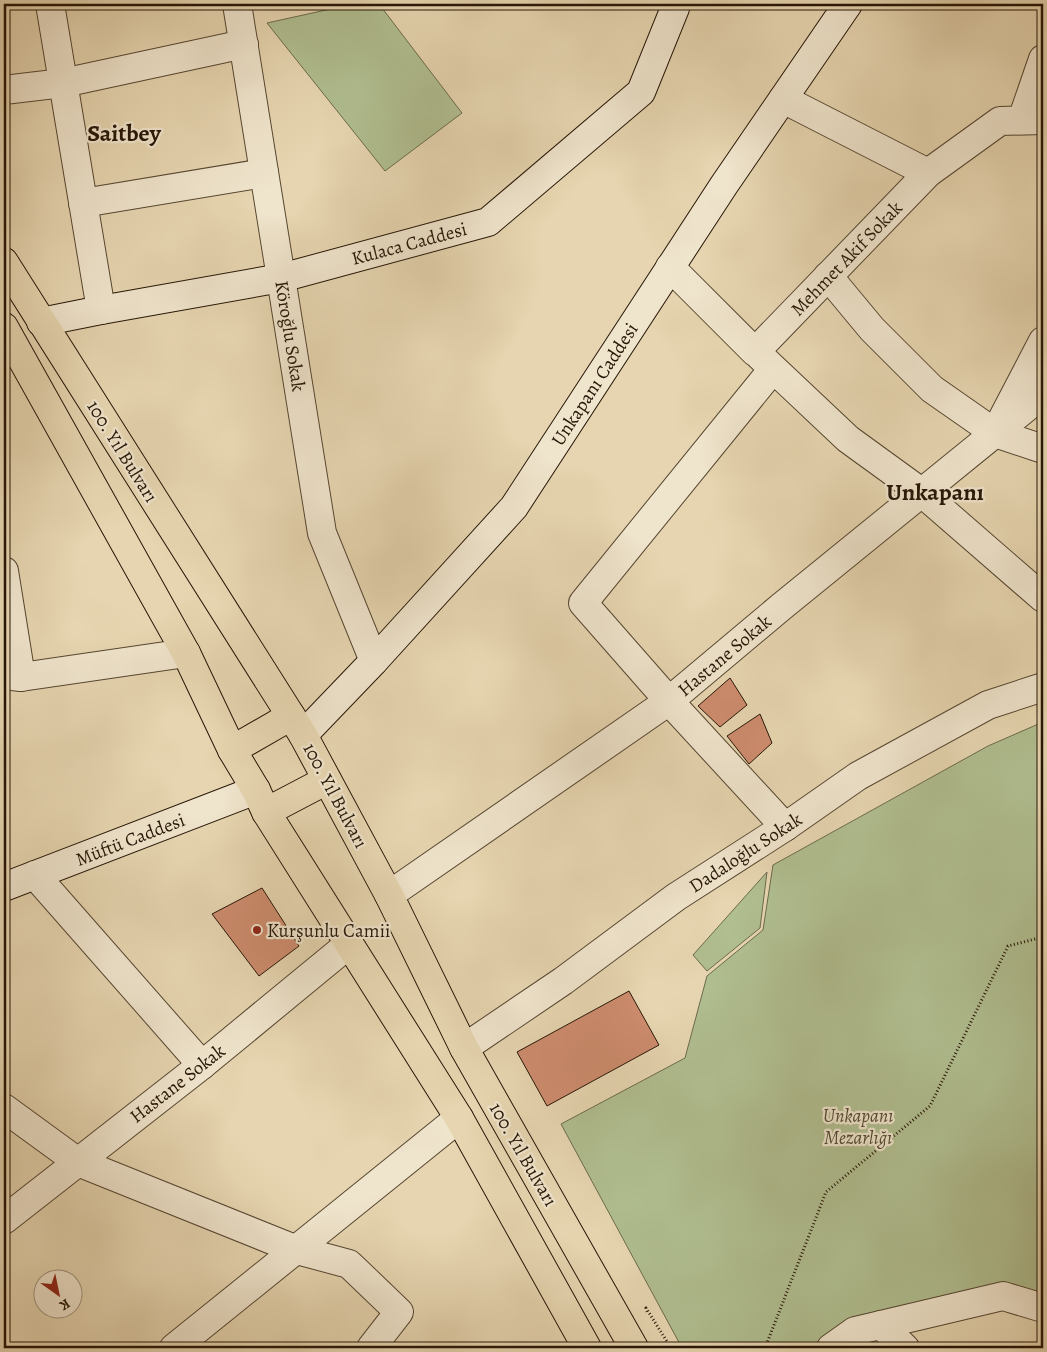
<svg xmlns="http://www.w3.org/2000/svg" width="1047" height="1352" font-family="Alegreya,serif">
<rect width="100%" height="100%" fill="#e6d5b0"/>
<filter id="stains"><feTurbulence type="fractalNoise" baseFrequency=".004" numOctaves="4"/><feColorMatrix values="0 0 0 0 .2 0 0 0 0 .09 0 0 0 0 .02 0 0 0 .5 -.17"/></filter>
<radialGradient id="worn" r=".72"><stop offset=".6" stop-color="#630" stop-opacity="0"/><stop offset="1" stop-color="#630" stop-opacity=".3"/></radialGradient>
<g fill="#b0be90" stroke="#6b6a4c">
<path d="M 353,4 L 379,4 L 462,113 L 385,171 L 267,23 Z"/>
<path d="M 1043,722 L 1043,1297 L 850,1322 L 813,1348 L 682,1348 L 561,1124 L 685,1058 L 707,976 L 763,930 L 773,865 L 988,746 Z"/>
<path d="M 767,872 L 760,928 L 707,971 L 693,955 Z"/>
</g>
<g fill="#cd8c6e" stroke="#261607">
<path d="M 730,678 L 747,705 L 720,727 L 698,706 Z"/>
<path d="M 760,714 L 772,743 L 749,764 L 727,736 Z"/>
<path d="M 262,888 L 299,946 L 259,976 L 212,914 Z"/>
<path d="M 629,991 L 659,1045 L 547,1106 L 517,1052 Z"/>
</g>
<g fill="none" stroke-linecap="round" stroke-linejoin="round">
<defs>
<g id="street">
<path d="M 50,4 L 101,310"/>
<path d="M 237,4 L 322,533 L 374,661"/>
<path d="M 4,90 L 63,83 L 244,44"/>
<path d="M 783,99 L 928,173"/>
<path d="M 1022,120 L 1043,59"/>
<path d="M 83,203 L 264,173"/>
<path d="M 670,267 L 755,352 L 928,173 L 1000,121 L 1043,120"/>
<path d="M 828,276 L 872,329 L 932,389 L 995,433 L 1043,341"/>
<path d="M 760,356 L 848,439 L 921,492 L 1043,598"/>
<path d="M 773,369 L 583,603 L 669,701 L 785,827"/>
<path d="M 995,433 L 1043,449"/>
<path d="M 4,571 L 21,677"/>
<path d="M 4,675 L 21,677 L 186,653"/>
<path d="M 35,875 L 202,1065"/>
<path d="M 389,895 L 669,701 L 781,607 L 1043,394"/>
<path d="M 464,1048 L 563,981 L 676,897 L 785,827 L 858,776 L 988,705 L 1043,687"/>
<path d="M 4,1108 L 78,1162 L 297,1250 L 349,1264 L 399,1312 L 371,1348"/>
<path d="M 4,1220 L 202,1065 L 349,944"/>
<path d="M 881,1325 L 905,1348"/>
<path d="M 174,1348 L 459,1118"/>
<path d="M 831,1348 L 855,1331 L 1003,1296 L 1043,1308"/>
</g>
<g id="secondary">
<path d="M 41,322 L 101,310 L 281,278 L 488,222 L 641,92 L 675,8 L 673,4"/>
<path d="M 303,735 L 374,661 L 514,507 L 724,185 L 848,4"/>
<path d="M 4,887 L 256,790"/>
</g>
<g id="primary">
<path d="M 4,262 L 303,735 L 389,895 L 464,1048 L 634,1348"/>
<path d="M 4,327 L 186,653 L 232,750 L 256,790 L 266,812 L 459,1118 L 587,1348"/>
<path d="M 232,750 L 291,716"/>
<path d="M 266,812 L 327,780"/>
</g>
</defs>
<use href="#street" stroke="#564631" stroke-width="30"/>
<use href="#secondary" stroke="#261607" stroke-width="30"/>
<use href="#primary" stroke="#261607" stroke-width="30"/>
<g stroke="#261607" stroke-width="3" stroke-dasharray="1 2.5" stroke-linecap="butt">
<path d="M 647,1312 L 646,1308 L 671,1348"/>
<path d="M 765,1348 L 826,1192 L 930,1106 L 1008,946 L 1043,937"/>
</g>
<use href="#street" stroke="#efe4cc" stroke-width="28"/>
<use href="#secondary" stroke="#efe4cc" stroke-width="28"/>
<use href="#primary" stroke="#e6d5b0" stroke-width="28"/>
</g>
<circle fill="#8f2418" stroke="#efe4cc" stroke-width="2" cx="257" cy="930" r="5"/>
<g text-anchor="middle" stroke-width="4.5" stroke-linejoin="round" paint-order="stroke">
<g font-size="19" fill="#261607" stroke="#efe4cc">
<text transform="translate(409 243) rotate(-15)" y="7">Kulaca Caddesi</text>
<text transform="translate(846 258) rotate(-46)" y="7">Mehmet Akif Sokak</text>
<text transform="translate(291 336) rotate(81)" y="7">Köroğlu Sokak</text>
<text transform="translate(594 384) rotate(-57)" y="7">Unkapanı Caddesi</text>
<text transform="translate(123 451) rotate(58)" y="7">100. Yıl Bulvarı</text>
<text transform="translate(724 655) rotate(-40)" y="7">Hastane Sokak</text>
<text transform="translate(336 795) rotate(62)" y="7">100. Yıl Bulvarı</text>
<text transform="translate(130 839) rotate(-21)" y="7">Müftü Caddesi</text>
<text transform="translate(745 852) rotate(-33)" y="7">Dadaloğlu Sokak</text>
<text transform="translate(177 1083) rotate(-38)" y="7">Hastane Sokak</text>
<text transform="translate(524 1154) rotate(60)" y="7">100. Yıl Bulvarı</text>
</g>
<g font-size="19" fill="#261607" stroke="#efe4cc" text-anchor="start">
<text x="267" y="937">Kurşunlu Camii</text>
</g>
<g font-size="19" font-style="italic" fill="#4f4830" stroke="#efe4cc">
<text x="858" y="1122">Unkapanı<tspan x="858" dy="22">Mezarlığı</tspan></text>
</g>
<g font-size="24" font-weight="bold" fill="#261607" stroke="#efe4cc">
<text x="124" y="141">Saitbey</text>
<text x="935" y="500">Unkapanı</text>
</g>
</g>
<rect width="1047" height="1352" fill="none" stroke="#e6d5b0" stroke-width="20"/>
<rect x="5" y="5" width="1037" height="1342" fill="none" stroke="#261607" stroke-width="2.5"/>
<rect x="10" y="10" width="1027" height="1332" fill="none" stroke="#261607"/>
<g transform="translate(58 1294) rotate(147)"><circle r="24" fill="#efe4cc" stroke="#9f927d"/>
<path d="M0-4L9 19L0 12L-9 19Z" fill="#8f2418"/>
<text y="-8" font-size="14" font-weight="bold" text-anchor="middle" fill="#261607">K</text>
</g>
<rect width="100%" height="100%" filter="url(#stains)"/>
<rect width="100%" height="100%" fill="url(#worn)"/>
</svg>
